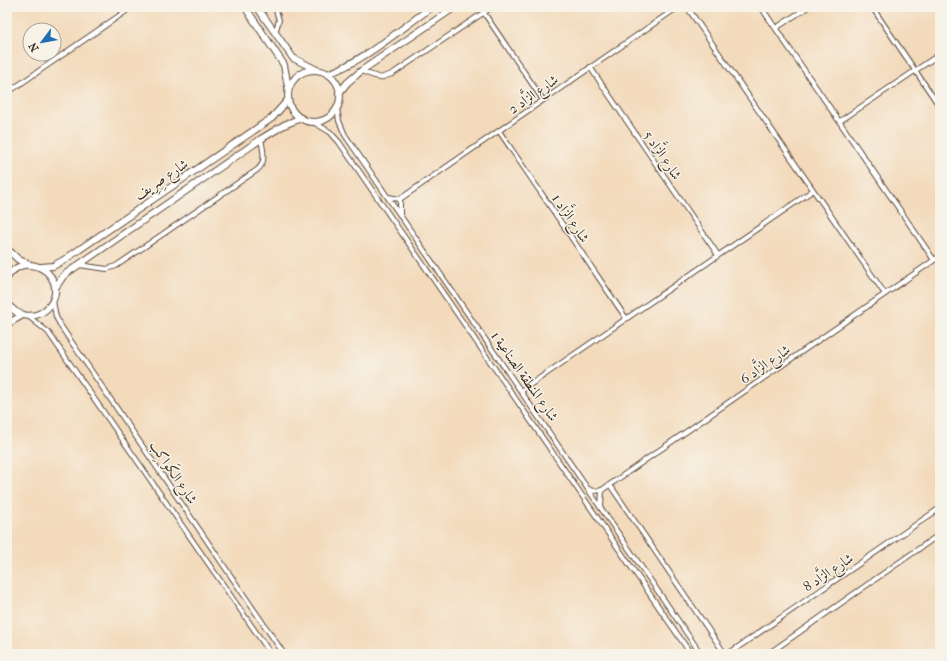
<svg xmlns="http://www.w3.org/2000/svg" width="947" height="661" font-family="'IM FELL French Canon',Amiri,serif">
<rect width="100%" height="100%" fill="#f7f3e8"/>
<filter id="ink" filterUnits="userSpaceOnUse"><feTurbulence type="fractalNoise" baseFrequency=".025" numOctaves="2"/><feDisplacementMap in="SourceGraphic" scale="8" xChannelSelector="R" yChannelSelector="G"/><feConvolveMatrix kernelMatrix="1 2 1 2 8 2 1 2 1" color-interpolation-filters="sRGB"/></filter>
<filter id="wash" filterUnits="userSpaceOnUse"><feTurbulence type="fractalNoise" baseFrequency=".012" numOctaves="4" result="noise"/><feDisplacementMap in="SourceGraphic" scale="16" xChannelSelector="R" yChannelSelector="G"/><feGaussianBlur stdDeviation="0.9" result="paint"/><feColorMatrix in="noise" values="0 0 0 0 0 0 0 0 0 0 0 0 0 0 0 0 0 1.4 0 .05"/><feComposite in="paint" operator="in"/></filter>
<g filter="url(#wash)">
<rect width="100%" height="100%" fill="#f3dabb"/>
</g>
<g filter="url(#ink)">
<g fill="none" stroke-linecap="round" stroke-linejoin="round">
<defs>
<g id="street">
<path d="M 687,7 L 885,294"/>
<path d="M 761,7 L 934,260"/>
<path d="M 872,7 L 940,107"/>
<path d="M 484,13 L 543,100"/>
<path d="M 776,28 L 808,7"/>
<path d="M 275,33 L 279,20 L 275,7"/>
<path d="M 590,67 L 718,255"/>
<path d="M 361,71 L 380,78 L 392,74 L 492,7"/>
<path d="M 7,93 L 132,7"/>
<path d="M 337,108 L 339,121 L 345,135 L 701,654"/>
<path d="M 840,121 L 940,54"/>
<path d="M 313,122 L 330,132 L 339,142 L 691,654"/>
<path d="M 499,131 L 626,318"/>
<path d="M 388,197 L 400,199 L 678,7"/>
<path d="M 400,214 L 400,199"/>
<path d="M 79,265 L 107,269 L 116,266 L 257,170 C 267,162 263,150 261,139"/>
<path d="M 53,301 L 56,317 L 62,328 L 284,654"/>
<path d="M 28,316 L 48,332 L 271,654"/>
<path d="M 521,391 L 812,191"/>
<path d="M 610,485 L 725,654"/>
<path d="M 588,489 L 594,491 L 602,490 L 940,256"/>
<path d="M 601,506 L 602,490"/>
<path d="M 728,654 L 940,508"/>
<path d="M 768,654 L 940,534"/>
</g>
<g id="secondary">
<path d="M 245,7 L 284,65 L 288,87"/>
<path d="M 257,7 L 293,58 L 315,69"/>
<circle cx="314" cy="96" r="26"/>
<path d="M 327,74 C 360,64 403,27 432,7"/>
<path d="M 339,93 L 347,83 L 361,71 L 455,7"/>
<path d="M 7,249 L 19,260 L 29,264"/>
<path d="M 41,267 L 53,266 L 64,260 L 272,118 L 288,100"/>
<path d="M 7,278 C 12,269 21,264 30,265 C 37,265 42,268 47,272 C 73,298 31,336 7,303"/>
<path d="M 55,288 L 64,275 L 261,139 L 284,125 L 301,118"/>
<path d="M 7,324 L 23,315"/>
</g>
</defs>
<use href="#street" stroke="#574436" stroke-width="6"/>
<use href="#secondary" stroke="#574436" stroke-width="8"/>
<use href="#street" stroke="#fff" stroke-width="4"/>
<use href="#secondary" stroke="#fff" stroke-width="6"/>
</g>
</g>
<g text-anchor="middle" stroke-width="3" stroke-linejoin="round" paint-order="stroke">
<g font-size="14" fill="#3b2a1e" stroke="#f7f3e8">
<text transform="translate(533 94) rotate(-35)" y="5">شارع الزَّاد 2</text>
<text transform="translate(663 155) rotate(56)" y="5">شارع الزَّاد 5</text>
<text transform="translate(161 179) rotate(-34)" y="5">شارع صِرِيف</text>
<text transform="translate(571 218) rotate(56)" y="5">شارع الزَّاد 1</text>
<text transform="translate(765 364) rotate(-35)" y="5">شارع الزَّاد 6</text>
<text transform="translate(525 376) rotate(55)" y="5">شارع المنطقة الصناعية 1</text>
<text transform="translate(174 472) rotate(56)" y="5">شارع الكَواكِب</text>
<text transform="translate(828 572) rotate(-34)" y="5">شارع الزَّاد 8</text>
</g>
</g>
<rect width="947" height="661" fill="none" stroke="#f7f3e8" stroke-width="24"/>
<g transform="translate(42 42) rotate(238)"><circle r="19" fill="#f7f3e8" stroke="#aca397"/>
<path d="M0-3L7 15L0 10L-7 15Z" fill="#1f6fb2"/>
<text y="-6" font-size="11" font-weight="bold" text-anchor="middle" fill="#3b2a1e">N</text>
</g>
</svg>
